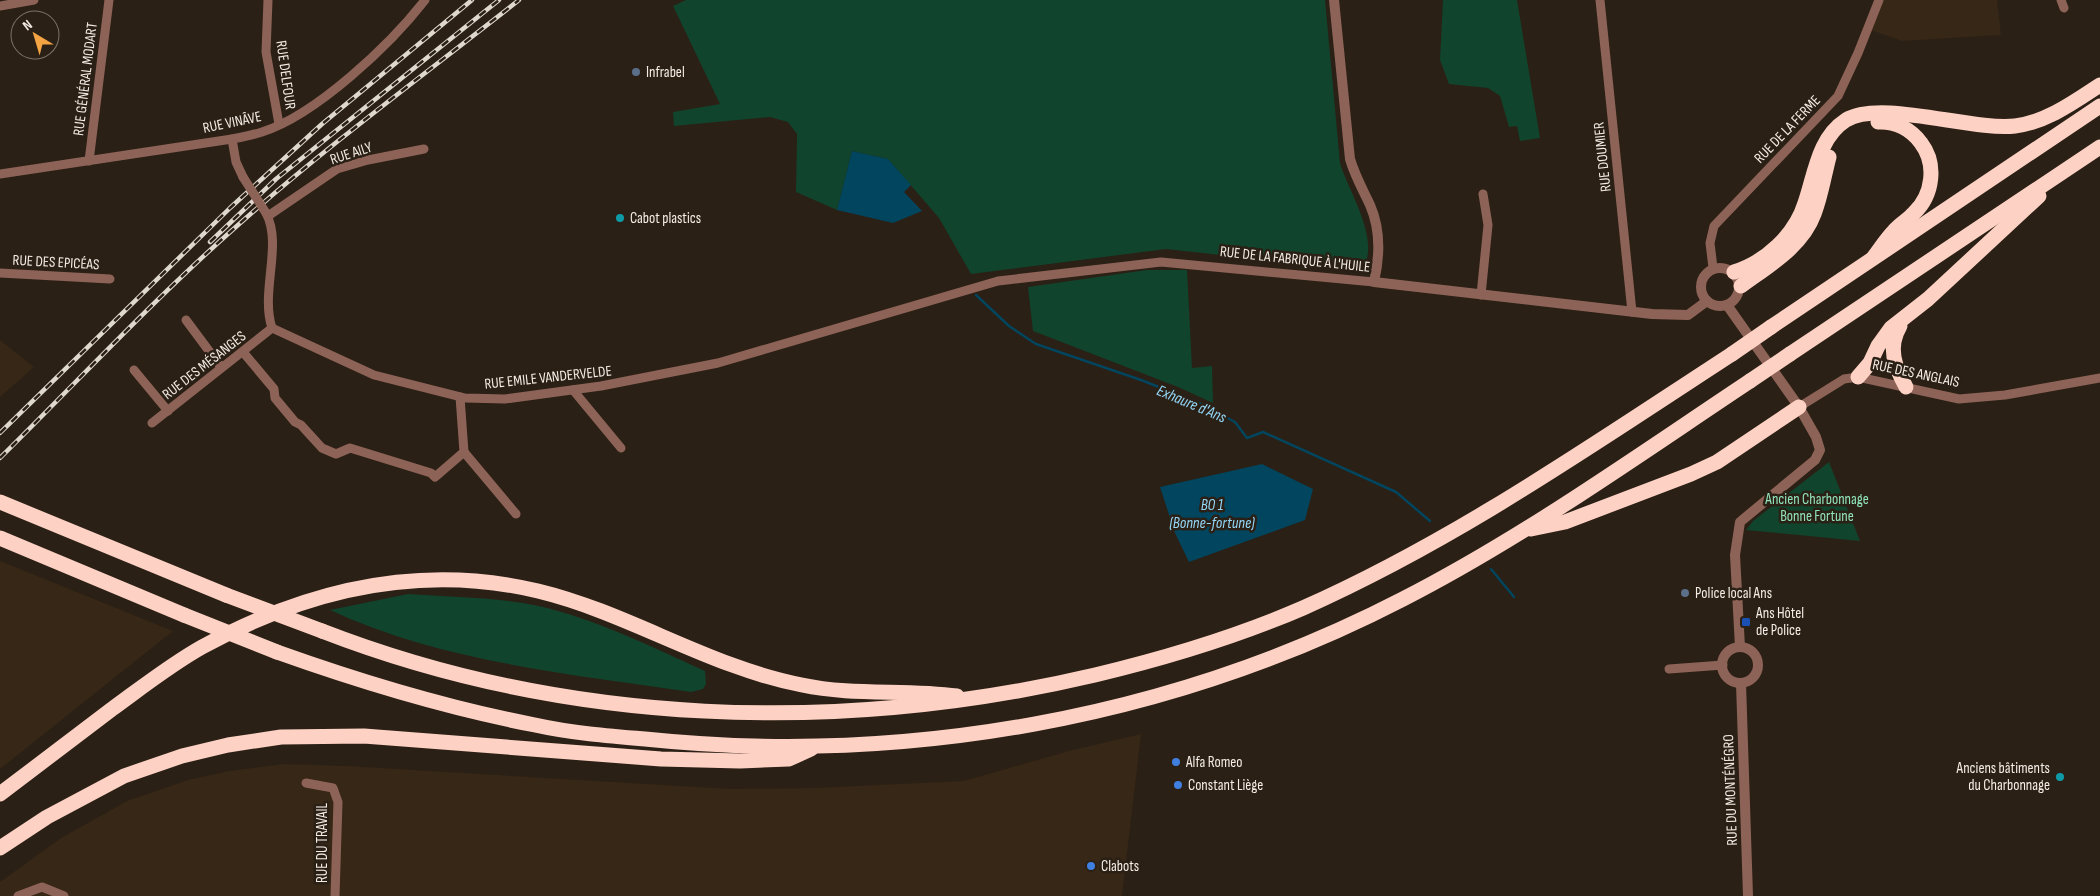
<svg xmlns="http://www.w3.org/2000/svg" width="2100" height="896" font-family="'Sofia Sans Condensed',sans-serif">
<rect width="100%" height="100%" fill="#2b2015"/>
<g fill="#362716">
<path d="M 1882,0 L 1997,0 L 2001,35 L 1902,41 L 1871,30 Z"/>
<path d="M 0,340 L 34,367 L 0,397 Z"/>
<path d="M 0,561 L 173,631 L 0,769 Z"/>
<path d="M 1141,734 L 1122,896 L 0,896 L 0,882 L 61,838 L 127,801 L 188,780 L 229,771 L 284,764 L 347,766 L 731,789 L 815,788 L 964,781 L 1069,751 Z"/>
</g>
<g fill="#10442d">
<path d="M 686,0 L 1325,0 L 1340,163 C 1348,191 1382,241 1362,269 L 1349,269 L 1166,249 L 971,274 L 939,218 L 888,159 L 852,151 L 837,210 L 796,192 L 797,134 L 788,122 L 770,117 L 674,126 L 673,112 L 720,104 L 673,6 Z"/>
<path d="M 1443,0 L 1517,0 L 1540,138 L 1520,141 L 1517,126 L 1509,127 L 1500,96 L 1488,88 L 1449,84 L 1440,60 Z"/>
<path d="M 1147,270 L 1187,270 L 1192,368 L 1212,366 L 1213,403 L 1178,387 L 1033,331 L 1028,287 Z"/>
<path d="M 1829,462 L 1860,541 L 1746,530 L 1753,521 Z"/>
<path d="M 408,594 C 449,597 493,597 534,605 C 594,618 650,646 705,671 L 706,684 L 703,689 L 691,692 C 570,674 442,662 330,610 Z"/>
</g>
<g fill="#01455e">
<path d="M 852,151 L 888,159 L 911,185 L 904,192 L 922,211 L 893,223 L 837,210 Z"/>
<path d="M 1262,464 L 1313,489 L 1305,520 L 1189,562 L 1175,533 L 1160,487 Z"/>
</g>
<g fill="none" stroke-linecap="round" stroke-linejoin="round">
<g stroke="#01455e" stroke-width="2.5">
<path d="M 976,295 L 1009,326 L 1036,344 L 1141,380 L 1197,402 L 1235,422 L 1247,438 L 1263,432 L 1396,492 L 1430,521"/>
<path d="M 1491,569 L 1514,597"/>
</g>
<g stroke="#8e6357" stroke-width="9">
<path d="M 268,0 L 266,52 L 279,124"/>
<path d="M 1600,0 L 1632,312"/>
<path d="M 2061,0 L 2064,8"/>
<path d="M 0,6 L 34,0"/>
<path d="M 232,139 L 236,162 L 243,177"/>
<path d="M 89,161 L 109,0"/>
<path d="M 0,174 L 232,139 C 242,137 253,135 262,132 C 316,115 391,44 425,0"/>
<path d="M 266,213 C 283,245 260,292 272,328 L 374,375 L 465,398 L 505,399 L 601,386 L 718,363 L 998,281 L 1161,262 L 1374,282"/>
<path d="M 268,216 L 337,169 L 368,160 L 424,149"/>
<path d="M 1713,268 L 1710,243 L 1714,226 L 1838,96 L 1858,53 L 1879,0"/>
<path d="M 0,273 L 110,279"/>
<path d="M 1481,295 L 1488,225 L 1483,194"/>
<path d="M 186,320 L 221,367"/>
<path d="M 243,352 L 274,389 L 275,398 L 295,422 L 301,425 L 322,448 L 336,454 L 350,448 L 431,473 L 435,477 L 464,452 L 460,397"/>
<path d="M 134,370 L 168,411"/>
<path d="M 573,390 L 621,448"/>
<path d="M 1799,407 L 1844,379 L 1858,377 L 1959,399 L 2005,395 L 2100,378"/>
<path d="M 152,423 L 272,328"/>
<path d="M 464,452 L 516,514"/>
<path d="M 1669,669 L 1723,665"/>
<path d="M 306,783 L 333,788 L 338,802 L 335,896"/>
<path d="M 18,896 L 42,887 L 64,896"/>
</g>
<g stroke="#8e6357" stroke-width="10">
<path d="M 1334,0 L 1350,159 C 1355,176 1363,190 1370,205 C 1381,230 1380,256 1374,282 L 1652,314 L 1688,315 L 1707,301"/>
<circle cx="1720" cy="287" r="19"/>
<path d="M 1727,305 L 1799,407 L 1816,437 L 1820,450 L 1815,460 L 1740,522 L 1735,555 L 1740,647"/>
<circle cx="1740" cy="665" r="18"/>
<path d="M 1741,683 L 1748,896"/>
</g>
<g stroke="#fdd1c4" stroke-width="15">
<path d="M 1873,258 C 1880,249 1886,239 1894,231 C 1900,224 1908,220 1914,213 C 1933,195 1937,164 1921,143 C 1911,129 1895,121 1878,122"/>
<path d="M 1734,272 C 1766,262 1795,235 1805,203 C 1815,174 1818,138 1846,120 C 1881,99 1972,131 2015,126 C 2047,122 2074,102 2100,85"/>
<path d="M 1741,286 C 1768,266 1802,247 1814,214 C 1821,196 1824,176 1829,157"/>
<path d="M 1900,326 C 1887,348 1895,367 1906,387"/>
<path d="M 1771,327 L 2100,106"/>
<path d="M 1790,354 L 2100,147"/>
<path d="M 1858,377 L 1870,363 L 1878,346 L 1891,328 L 1928,299 L 2039,196"/>
<path d="M 0,502 L 226,595"/>
<path d="M 1531,529 L 1565,522 L 1691,474 L 1717,462 L 1799,407"/>
<path d="M 0,538 L 184,615"/>
<path d="M 322,631 C 567,726 840,735 1095,675 C 1166,658 1236,637 1303,608 C 1456,540 1592,445 1732,354"/>
<path d="M 277,652 C 361,682 447,708 535,725 C 571,733 608,736 645,739 C 904,766 1171,719 1403,599 C 1524,537 1637,456 1750,381"/>
<path d="M 0,794 C 37,766 75,737 112,709 C 141,688 170,665 202,647 C 306,590 420,563 538,591 C 629,613 709,667 802,685 C 853,696 906,689 957,696"/>
<path d="M 0,848 L 47,817 L 124,776 L 182,756 L 228,745 L 281,737 L 364,736 L 661,759 L 740,761 L 789,759 L 811,749"/>
</g>
<defs>
<g id="rail">
<path d="M 210,242 L 276,179 L 499,0"/>
<path d="M 0,433 L 230,208 L 322,124 L 472,0"/>
<path d="M 0,458 C 79,380 155,298 238,225 C 328,145 425,74 519,0"/>
</g>
</defs>
<use href="#rail" stroke="#dfd8cf" stroke-width="4.5"/>
<use href="#rail" stroke="#2b2015" stroke-width="2.5" stroke-dasharray="8" stroke-linecap="butt"/>
<path stroke="#8e6357" stroke-width="9" d="M 243,177 L 266,213"/>
<g stroke="#fdd1c4" stroke-width="15">
<path d="M 1732,354 L 1771,327"/>
<path d="M 1750,381 L 1790,354"/>
<path d="M 226,595 L 322,631"/>
<path d="M 184,615 L 277,652"/>
</g>
</g>
<g fill="#5c6f8a" stroke="#2b2015" stroke-width="2">
<circle cx="636" cy="72" r="5"/>
<circle cx="1685" cy="593" r="5"/>
</g>
<g fill="#0f9aa8" stroke="#2b2015" stroke-width="2">
<circle cx="620" cy="218" r="5"/>
<circle cx="2060" cy="777" r="5"/>
</g>
<rect fill="#1a4fb4" stroke="#2b2015" stroke-width="2" x="1741" y="617" width="10" height="10" rx="2.5"/>
<g fill="#3f7fe0" stroke="#2b2015" stroke-width="2">
<circle cx="1176" cy="762" r="5"/>
<circle cx="1178" cy="785" r="5"/>
<circle cx="1091" cy="866" r="5"/>
</g>
<g text-anchor="middle" stroke-width="5" stroke-linejoin="round" paint-order="stroke">
<g font-size="15" fill="#f4ede5" stroke="#2b2015" text-anchor="start">
<text x="646" y="77">Infrabel</text>
<text x="630" y="223">Cabot plastics</text>
<text x="1695" y="598">Police local Ans</text>
<text x="1756" y="618">Ans Hôtel<tspan x="1756" dy="17">de Police</tspan></text>
<text x="1186" y="767">Alfa Romeo</text>
<text x="2050" y="773" text-anchor="end">Anciens bâtiments<tspan x="2050" dy="17">du Charbonnage</tspan></text>
<text x="1188" y="790">Constant Liège</text>
<text x="1101" y="871">Clabots</text>
</g>
<g font-size="15" fill="#f4ede5" stroke="#2b2015">
<text transform="translate(286 75) rotate(82)" y="5">RUE DELFOUR</text>
<text transform="translate(85 79) rotate(-83)" y="5">RUE GÉNÉRAL MODART</text>
<text transform="translate(232 122) rotate(-12)" y="5">RUE VINÂVE</text>
<text transform="translate(1787 129) rotate(-46)" y="5">RUE DE LA FERME</text>
<text transform="translate(351 153) rotate(-18)" y="5">RUE AILY</text>
<text transform="translate(1602 157) rotate(-96)" y="5">RUE DOUMIER</text>
<text transform="translate(1295 259) rotate(6)" y="5">RUE DE LA FABRIQUE À L'HUILE</text>
<text transform="translate(56 262) rotate(3)" y="5">RUE DES EPICÉAS</text>
<text transform="translate(204 365) rotate(-38)" y="5">RUE DES MÉSANGES</text>
<text transform="translate(1916 373) rotate(12)" y="5">RUE DES ANGLAIS</text>
<text transform="translate(548 377) rotate(-6)" y="5">RUE EMILE VANDERVELDE</text>
<text transform="translate(1730 790) rotate(-92)" y="5">RUE DU MONTÉNÉGRO</text>
<text transform="translate(322 843) rotate(-90)" y="5">RUE DU TRAVAIL</text>
</g>
<g font-size="15" fill="#90e4b9" stroke="#2b2015">
<text x="1817" y="504">Ancien Charbonnage<tspan x="1817" dy="17">Bonne Fortune</tspan></text>
</g>
<g font-size="16" font-style="italic" fill="#94d7f8" stroke="#2b2015">
<text transform="translate(1192 403) rotate(23)" y="6">Exhaure d'Ans</text>
<text x="1212" y="510">BO 1<tspan x="1212" dy="18">(Bonne-fortune)</tspan></text>
</g>
</g>
<g transform="translate(35 35) rotate(322)"><circle r="24" fill="#2b2015" stroke="#7b7268"/>
<path d="M0-4L9 19L0 12L-9 19Z" fill="#f4a443"/>
<text y="-8" font-size="14" font-weight="bold" text-anchor="middle" fill="#f4ede5">N</text>
</g>
</svg>
